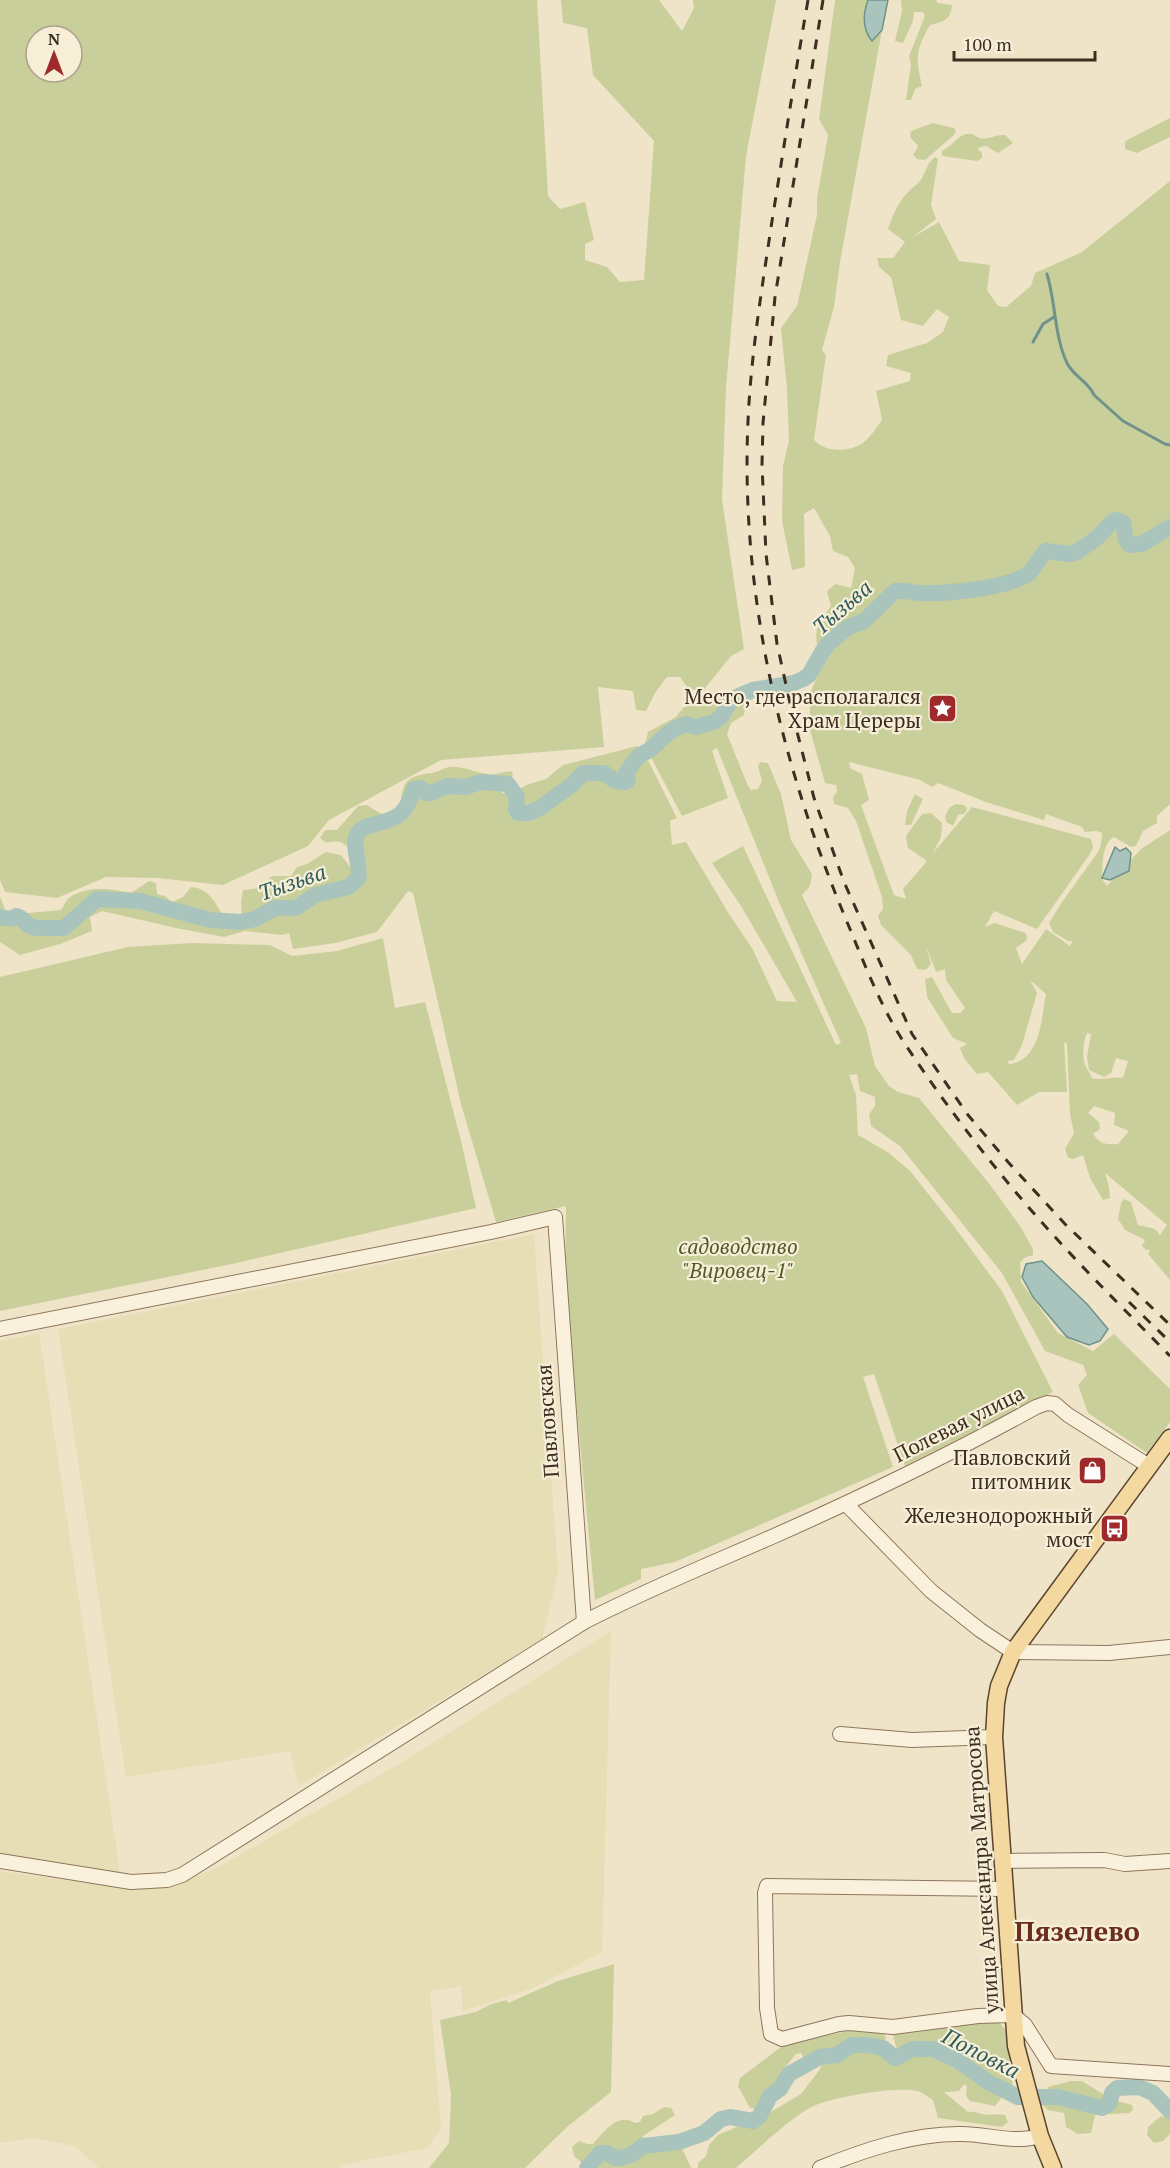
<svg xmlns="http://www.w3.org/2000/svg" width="1170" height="2168" font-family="'PT Serif',serif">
<rect width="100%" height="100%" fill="#f0e4c8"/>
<g fill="#e6deb5">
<path d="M 534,1234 L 558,1573 L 542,1639 L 299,1786 L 290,1751 L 126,1777 L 58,1329 Z"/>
<path d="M 39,1333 L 120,1873 L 0,1854 L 0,1341 Z"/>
<path d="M 611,1631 L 602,1952 L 531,1989 L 463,2011 L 461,1986 L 430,1991 L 441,2129 L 427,2148 L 340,2165 L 340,2168 L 99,2168 L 75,2146 L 33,2138 L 0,2143 L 0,1871 L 123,1888 L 171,1884 L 213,1870 L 409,1758 Z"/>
</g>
<g fill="#c9cf9b" fill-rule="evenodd">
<path d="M 0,0 L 537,0 L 548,196 L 560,209 L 585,202 L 594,240 L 585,244 L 585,260 L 607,267 L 620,282 L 644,280 L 654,141 L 593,75 L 587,28 L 563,23 L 561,0 L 659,0 L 682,31 L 694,8 L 693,0 L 776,0 L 746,156 L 726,388 L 722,499 L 744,649 L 731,656 L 702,692 L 688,688 L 680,677 L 667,677 L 655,693 L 646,711 L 636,710 L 633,691 L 598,687 L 604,747 L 441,760 L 329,820 L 308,846 L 223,885 L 157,878 L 106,877 L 57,898 L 5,892 L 0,880 ZM 36,36 L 72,36 L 72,72 L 36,72 Z"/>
<path d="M 835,0 L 868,0 L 865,11 L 872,41 L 882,30 L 840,262 L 834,307 L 822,350 L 826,355 L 814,440 C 826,453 849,452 863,443 C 870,438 877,427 882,420 L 876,391 L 910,381 L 911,373 L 886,366 L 888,355 L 927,343 L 943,332 L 949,317 L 937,309 L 923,326 L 901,320 L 891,277 L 879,267 L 877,258 L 893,258 L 905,242 L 888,229 C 893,215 898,202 909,191 C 912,187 917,185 920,181 C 926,173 926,164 935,157 L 938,159 L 931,205 L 936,219 L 913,237 L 939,222 L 959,261 L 990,265 L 987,290 L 998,306 L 1006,307 L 1031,286 L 1035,273 L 1082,252 L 1170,181 L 1170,804 L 1157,816 L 1157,823 L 1143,831 L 1136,846 L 1131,847 L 1114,837 C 1101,844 1103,866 1102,879 L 1107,886 L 1141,849 L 1170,830 L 1170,1280 L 1148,1254 L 1150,1250 L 1146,1250 L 1142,1246 L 1145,1240 L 1125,1230 L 1118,1219 L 1121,1203 L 1124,1199 L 1131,1202 L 1138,1225 L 1155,1229 L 1160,1235 L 1167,1225 L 1105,1173 L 1109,1187 L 1110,1198 L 1103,1200 L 1090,1178 L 1083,1155 L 1073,1159 L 1068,1158 L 1065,1149 L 1074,1133 L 1070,1114 L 1067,1044 L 1064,1042 L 1067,1092 L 1039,1092 L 1017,1105 L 988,1072 L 977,1074 L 964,1058 L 960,1048 L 967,1044 L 953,1038 L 927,997 L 925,979 L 932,977 L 952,1013 L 960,1013 L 965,1008 L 946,980 L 945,969 L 936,972 L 926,946 L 931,964 L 926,970 L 917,969 L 911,955 L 881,925 L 878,916 L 883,909 L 882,897 L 856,821 L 848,808 L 834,804 L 833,797 L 837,792 L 836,785 L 825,783 L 810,730 L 810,693 L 820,671 L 816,635 L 818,624 L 831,606 L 827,591 L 835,584 L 851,588 L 855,568 L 848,557 L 833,551 L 830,536 L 814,508 L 804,514 L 805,567 L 792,570 L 782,521 L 783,466 L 789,441 L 787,389 L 781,328 L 797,306 L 817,215 L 817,198 L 828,135 L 819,119 ZM 849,762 L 920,780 L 932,787 L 938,783 L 986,802 L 1044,820 L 1046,814 L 1082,827 L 1085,832 L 1096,831 L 1102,833 L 1101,845 L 1098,852 L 1062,902 L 1049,923 L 1053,932 L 1068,941 L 1073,941 L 1070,946 L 1046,929 L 1022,964 L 1016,948 L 1027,940 L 1026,933 L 994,923 L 985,927 L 994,911 L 1037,929 L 1090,854 L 1093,847 L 1091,839 L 972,807 L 933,853 L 941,837 L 942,823 L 931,813 L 922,814 L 906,836 L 908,848 L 927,861 L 903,889 L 906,899 L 894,895 L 861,805 L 869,800 L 862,774 L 850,768 ZM 1030,980 L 1046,994 C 1041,1020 1041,1060 1009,1064 L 1007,1061 L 1014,1060 L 1022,1045 L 1037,993 ZM 1087,1033 L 1091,1034 L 1087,1057 L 1089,1070 L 1104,1077 L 1111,1073 L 1116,1058 L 1128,1061 L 1123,1078 C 1112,1076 1104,1081 1092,1078 C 1091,1075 1089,1072 1087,1069 C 1081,1059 1083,1043 1087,1033 ZM 1094,1106 L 1115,1113 L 1114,1125 L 1129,1131 L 1118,1144 C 1106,1145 1100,1144 1093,1134 L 1100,1129 L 1099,1122 L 1088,1113 Z"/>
<path d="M 901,0 L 936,0 L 938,3 L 952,5 C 951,20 943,22 930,25 C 915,52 916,57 922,86 L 915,89 L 911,100 L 906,100 L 911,65 L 909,56 L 925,16 L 923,12 L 914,12 L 913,21 L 903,43 L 895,41 L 902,11 Z"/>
<path d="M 1170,118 L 1170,137 L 1137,153 L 1125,149 L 1125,142 L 1127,140 Z"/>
<path d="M 933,123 L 954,128 L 956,131 L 954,135 L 925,160 L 917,159 L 913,155 L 918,147 C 916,140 908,141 911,131 Z"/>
<path d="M 966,134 L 973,134 C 983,144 993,134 1005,135 L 1013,143 L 998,153 L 986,146 L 980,147 L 978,149 L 982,153 L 982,158 L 977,161 L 942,156 L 942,151 C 952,146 958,136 966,134 Z"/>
<path d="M 741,690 L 746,702 L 744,715 L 731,723 L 727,734 L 748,786 L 751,790 L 758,789 L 762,781 L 758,766 L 760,762 L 768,763 L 781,794 L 791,840 L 812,874 L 810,886 L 802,895 L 866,1028 L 875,1066 L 889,1086 L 898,1092 L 919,1098 L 991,1186 L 1020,1226 L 1033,1249 L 1033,1255 L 1024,1258 L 1020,1263 L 1021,1282 L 1058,1333 L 1093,1351 L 1114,1334 L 1170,1389 L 1170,1422 L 1147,1453 L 1088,1413 L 1078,1385 L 1087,1375 L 1083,1365 L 1045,1351 L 1002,1273 L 900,1146 L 871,1126 L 869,1114 L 875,1106 L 875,1097 L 860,1091 L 857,1074 L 849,1075 L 856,1095 L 858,1135 L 889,1153 L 910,1171 L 953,1225 L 1002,1291 L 1053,1392 L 905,1466 L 874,1374 L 863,1377 L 893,1467 L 675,1562 L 641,1569 L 641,1579 L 595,1600 L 565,1287 L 566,1206 L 496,1222 L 461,1104 L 413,893 L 408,891 L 377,932 L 335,943 L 293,949 L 289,933 L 282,935 L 245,931 L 224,937 L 176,928 L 102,911 L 90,917 L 92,931 L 60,944 L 20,955 L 0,942 L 0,896 L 7,915 L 61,910 C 64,906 66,900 69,898 C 86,885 113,889 131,893 L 149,881 L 156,883 L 157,894 L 165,896 L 172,902 L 183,897 L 191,887 C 211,888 216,906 227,921 L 235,923 L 242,918 L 241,902 L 243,890 L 261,888 L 272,876 L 291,876 L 297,867 L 307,864 L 326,852 L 341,855 L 351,868 L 357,868 L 358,858 C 348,846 342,838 326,843 L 320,838 L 325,830 L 337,830 L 358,806 L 367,805 C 380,814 396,823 406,805 L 401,799 C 404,777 412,776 432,773 C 438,772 443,768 449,767 C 462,765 478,774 491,774 C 499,775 505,770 513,772 L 512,778 L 501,787 L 501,792 L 507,795 L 529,784 L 546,779 L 563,765 L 637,746 L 644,752 L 677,818 L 670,821 L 672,845 L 686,842 L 729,914 L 752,948 L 777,1001 L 797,1002 L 741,906 L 712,863 L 743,846 L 836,1045 L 841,1043 L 779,902 L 717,748 L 712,751 L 728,798 L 682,816 L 645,746 L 648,732 L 676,717 L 683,708 L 691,703 L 706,705 Z"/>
<path d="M 915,794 L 923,799 L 911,825 L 905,825 L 907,811 Z"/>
<path d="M 956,804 L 964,805 L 967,808 L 965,813 L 958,815 L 953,826 L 946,822 L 945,816 L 950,807 Z"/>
<path d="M 383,938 L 395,1008 L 425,1002 L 461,1141 L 476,1208 L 232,1264 L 0,1311 L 0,977 L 128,947 L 192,943 L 270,945 L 292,956 L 337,951 Z"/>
<path d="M 614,1964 L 611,2092 L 567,2127 L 525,2168 L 429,2168 L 449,2143 L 451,2095 L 440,2020 L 476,2012 L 491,2004 L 507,2000 L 508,2003 L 558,1981 Z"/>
<path d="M 973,2018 L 999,2022 L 1007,2032 L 1013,2090 L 1008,2097 L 1002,2097 L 995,2106 L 970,2101 L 966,2096 L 967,2086 L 964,2084 L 959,2091 L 944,2092 L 968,2112 C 976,2111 976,2113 983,2114 C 990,2116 998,2113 1005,2115 L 1008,2122 L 1002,2127 L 938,2118 L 933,2100 C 928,2097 922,2092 917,2091 C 897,2086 835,2097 816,2105 C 794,2114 756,2151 736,2168 L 698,2168 L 698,2163 L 706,2156 L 709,2145 L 718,2135 L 769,2113 L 801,2094 L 821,2068 L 822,2060 L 818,2056 L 804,2060 L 801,2053 L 796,2054 L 782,2071 L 780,2081 L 759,2109 L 750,2108 L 738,2086 L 740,2078 L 785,2044 L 812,2035 L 829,2035 L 857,2029 L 882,2031 L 886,2038 L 880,2049 L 882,2054 L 896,2059 L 918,2053 L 921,2049 L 917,2044 C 909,2044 905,2050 897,2050 L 892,2032 Z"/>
<path d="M 1071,2081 L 1082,2081 L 1111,2099 L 1132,2105 L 1133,2110 L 1129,2113 L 1095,2115 L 1091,2133 L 1078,2134 L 1066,2127 L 1064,2113 L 1048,2110 L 1042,2104 L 1048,2087 Z"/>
<path d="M 664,2107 L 671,2108 L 675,2115 L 643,2136 L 643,2142 L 663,2137 L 682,2148 L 691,2168 L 583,2168 L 583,2164 L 574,2156 L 572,2147 L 579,2141 L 587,2144 L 593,2144 C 604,2132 617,2112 635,2123 L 640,2122 L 643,2116 L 653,2114 Z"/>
<path d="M 1161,2116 L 1170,2118 L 1170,2134 L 1163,2141 L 1154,2143 L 1147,2135 L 1148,2127 Z"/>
</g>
<g fill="#a9c4bc" stroke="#6f938a" stroke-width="1.5">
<path d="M 868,0 L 888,0 L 882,30 L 872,41 C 862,29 863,14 868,0 Z"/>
<path d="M 1115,847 L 1120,851 L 1126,848 L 1131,853 L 1129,871 L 1110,880 L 1102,878 Z"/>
<path d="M 1042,1261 L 1087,1304 L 1108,1329 L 1100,1341 L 1089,1345 L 1067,1337 L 1033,1297 L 1022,1277 L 1026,1264 Z"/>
</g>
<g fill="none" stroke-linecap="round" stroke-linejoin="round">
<g stroke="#6f938a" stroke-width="3">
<path d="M 1047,274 C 1056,304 1054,335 1067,363 C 1073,376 1089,382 1094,395 L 1123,421 L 1165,444 L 1170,445"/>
<path d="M 1033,342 L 1043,324 L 1054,317"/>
</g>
<g stroke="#a9c4bc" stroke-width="16">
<path d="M 0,917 L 11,919 L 16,916 L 21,918 L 28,925 L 36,928 L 64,928 L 97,899 L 140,901 L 210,920 L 239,922 L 255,919 L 275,908 L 296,908 L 315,895 L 348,887 L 358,879 C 362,865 350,845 358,833 C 362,827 369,826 375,824 C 399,819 406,813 414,789 L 420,788 L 426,793 L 431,793 L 447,786 L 466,787 L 480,782 L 508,784 L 517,797 L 516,809 L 518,813 L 529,813 L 540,808 L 573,784 L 583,773 L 604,773 L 615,781 L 626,782 L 628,779 L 626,773 C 630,768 633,763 637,758 C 641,753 648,752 652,748 C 667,735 668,730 687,724 L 696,727 L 714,722 L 721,717 L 731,700 L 741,695 L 753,690 L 794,683 L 803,679 L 809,675 L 822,652 L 829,643 L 847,628 L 864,621 L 895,591 C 905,590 913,593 923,593 C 946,594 1011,588 1029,573 C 1036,567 1039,557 1046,551 L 1070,554 L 1077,552 L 1098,537 L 1113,521 L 1117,520 L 1123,523 L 1126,540 L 1130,545 L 1142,544 L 1170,527"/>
<path d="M 587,2168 L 600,2153 L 607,2153 L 615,2158 L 620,2158 L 631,2155 L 643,2146 L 679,2142 L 704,2133 L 721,2119 L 730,2117 L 753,2121 L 759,2117 L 770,2096 L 780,2089 L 789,2074 L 820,2057 L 837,2055 L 852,2045 L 867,2045 L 883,2048 L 895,2058 L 913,2049 L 933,2049 L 957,2060 L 988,2082 L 1018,2097 L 1058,2097 L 1102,2108 L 1109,2104 L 1112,2093 L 1117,2088 L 1139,2087 L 1153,2093 L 1170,2111"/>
</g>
<defs>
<g id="minor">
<path d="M 0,1329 L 491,1232 L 555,1217 L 584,1622"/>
<path d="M 846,1504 L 931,1591 L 980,1630 L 1013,1652 L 1109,1653 L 1170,1647"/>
<path d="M 840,1734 L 912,1740 L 994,1737"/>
<path d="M 0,1861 L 131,1882 L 167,1880 L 182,1875 L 584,1622 C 646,1590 710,1564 774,1536 C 864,1496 951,1454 1036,1407 L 1047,1403 L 1055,1404 L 1068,1415 L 1149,1466"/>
<path d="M 1003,1861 L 1104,1860 L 1125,1864 L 1170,1861"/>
<path d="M 1005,1889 L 767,1886 L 765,1893 L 767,2008 L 771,2034 L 782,2039 L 839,2024 L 849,2023 L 893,2027 L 978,2016 L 1013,2015 L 1025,2025 L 1051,2066 L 1170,2074"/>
<path d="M 820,2168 C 864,2150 914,2133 962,2134 C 988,2134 1014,2144 1040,2136"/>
</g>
<path id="major" d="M 1053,2168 L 1040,2136 L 1016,2046 L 994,1737 L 996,1703 L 999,1686 L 1013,1652 L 1170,1438"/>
</defs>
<use href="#minor" stroke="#8d765c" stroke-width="16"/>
<use href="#major" stroke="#5b4430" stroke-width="19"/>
<use href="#minor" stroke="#faf1dc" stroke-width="14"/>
<use href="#major" stroke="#f3d9a0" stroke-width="16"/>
<g stroke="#3d2e20" stroke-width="3" stroke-dasharray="10 10" stroke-linecap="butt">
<path d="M 808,0 C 795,74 784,147 772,221 C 762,288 751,354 748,421 C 740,596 782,769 850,929 C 866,968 882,1009 905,1044 C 950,1112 1001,1178 1056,1238 C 1093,1279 1132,1317 1170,1356"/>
<path d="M 823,0 L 775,297 L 763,423 L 762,465 L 766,554 L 777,644 L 792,712 L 814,798 L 844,882 L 912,1034 L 968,1115 L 1008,1162 L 1065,1224 L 1170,1325"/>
<path d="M 1129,1302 L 1170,1342"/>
</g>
</g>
<defs>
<symbol id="sight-square" viewBox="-11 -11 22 22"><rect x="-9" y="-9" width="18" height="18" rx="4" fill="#9e2a2b" stroke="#f7eed8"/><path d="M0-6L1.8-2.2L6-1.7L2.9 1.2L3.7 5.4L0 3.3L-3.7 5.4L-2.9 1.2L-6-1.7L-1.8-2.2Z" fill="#fff"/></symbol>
<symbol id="shop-square" viewBox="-11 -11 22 22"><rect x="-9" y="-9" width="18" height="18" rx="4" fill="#9e2a2b" stroke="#f7eed8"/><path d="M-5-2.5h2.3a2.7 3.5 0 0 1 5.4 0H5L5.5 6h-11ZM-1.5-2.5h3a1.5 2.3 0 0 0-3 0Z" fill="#fff"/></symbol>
<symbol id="bus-square" viewBox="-11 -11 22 22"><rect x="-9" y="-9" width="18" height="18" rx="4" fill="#9e2a2b" stroke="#f7eed8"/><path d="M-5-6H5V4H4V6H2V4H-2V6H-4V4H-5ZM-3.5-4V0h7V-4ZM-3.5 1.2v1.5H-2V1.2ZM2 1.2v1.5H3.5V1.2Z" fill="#fff"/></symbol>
</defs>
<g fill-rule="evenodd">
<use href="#sight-square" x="926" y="692" width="33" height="33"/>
<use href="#shop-square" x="1076" y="1454" width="33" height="33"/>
<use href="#bus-square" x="1098" y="1512" width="33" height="33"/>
</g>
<g text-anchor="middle" stroke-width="4.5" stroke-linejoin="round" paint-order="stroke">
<g font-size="21" fill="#3d2e20" stroke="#f7eed8" text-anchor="end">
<text x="921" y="704">Место, где располагался<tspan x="921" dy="24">Храм Цереры</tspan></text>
<text x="1071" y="1465">Павловский<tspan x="1071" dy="24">питомник</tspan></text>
<text x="1093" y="1523">Железнодорожный<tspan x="1093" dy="24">мост</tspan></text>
</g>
<g font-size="21" font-style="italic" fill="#4d5a26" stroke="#f7eed8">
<text x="738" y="1254">садоводство<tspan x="738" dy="24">"Вировец-1"</tspan></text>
</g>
<g font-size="21" fill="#3d2e20" stroke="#f7eed8">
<text transform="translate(548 1421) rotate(-94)" y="7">Павловская</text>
<text transform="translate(959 1424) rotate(-27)" y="7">Полевая улица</text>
<text transform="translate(982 1870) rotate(-94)" y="7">улица Александра Матросова</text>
</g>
<g font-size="22" font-style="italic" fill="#2f5d5a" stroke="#f7eed8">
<text transform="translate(842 607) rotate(-41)" y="8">Тызьва</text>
<text transform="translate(292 882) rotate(-19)" y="8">Тызьва</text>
<text transform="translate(981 2053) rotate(27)" y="8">Поповка</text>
</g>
<g font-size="27" font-weight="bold" fill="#6b2e1e" stroke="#f7eed8">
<text x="1077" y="1941">Пязелево</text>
</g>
</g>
<g transform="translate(54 54)"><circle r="28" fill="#f7eed8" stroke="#ada18e" stroke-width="1.5"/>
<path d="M0-4.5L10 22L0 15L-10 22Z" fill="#9e2a2b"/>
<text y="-9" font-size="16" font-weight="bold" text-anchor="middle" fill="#3d2e20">N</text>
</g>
<path d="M954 51v9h141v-9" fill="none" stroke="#3d2e20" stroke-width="3"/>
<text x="963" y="51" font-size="18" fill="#3d2e20" stroke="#f7eed8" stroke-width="4.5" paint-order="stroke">100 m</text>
</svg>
